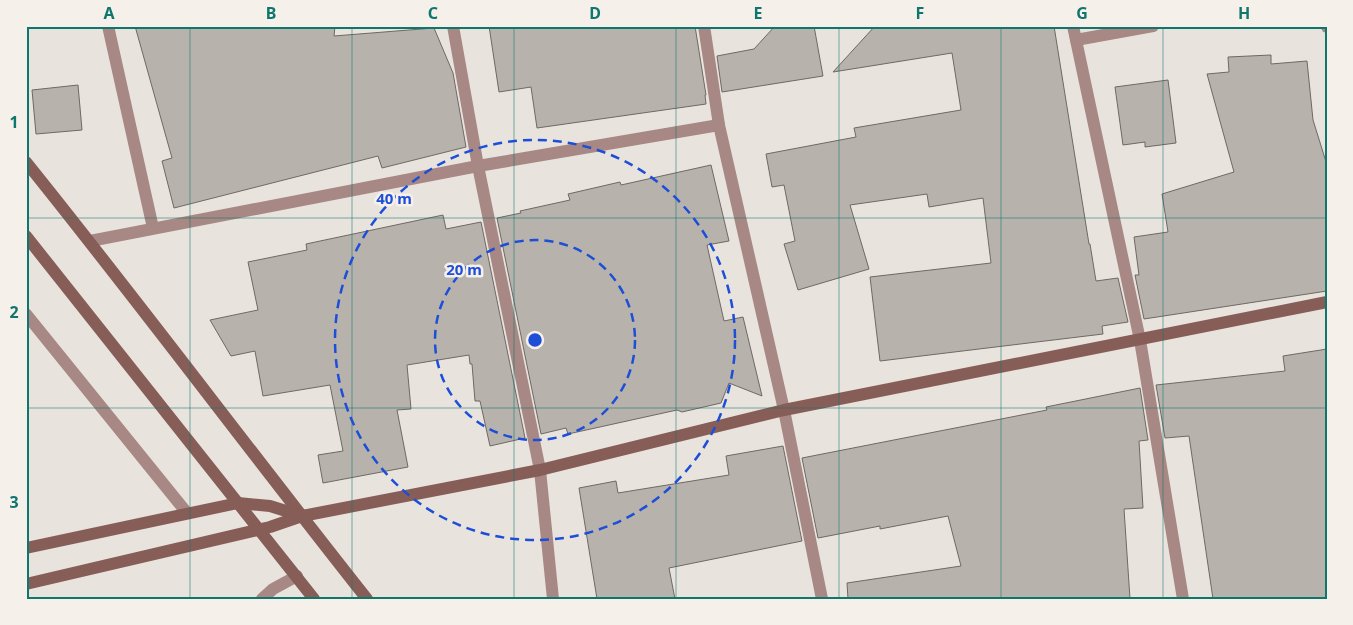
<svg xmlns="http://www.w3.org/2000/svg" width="1353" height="625" font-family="'Noto Sans',sans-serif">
<rect width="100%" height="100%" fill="#e9e3de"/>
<g fill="#b8b2ad" stroke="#6f6965">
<path d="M 135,26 L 335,26 L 334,36 L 434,28 L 453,73 L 466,147 L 382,168 L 378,156 L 174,208 L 162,161 L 172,158 Z"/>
<path d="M 489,26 L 695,26 L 706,95 L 705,95 L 706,104 L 537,128 L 531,87 L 499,92 Z"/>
<path d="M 775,26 L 814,26 L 823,76 L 722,92 L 717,56 L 754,49 Z"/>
<path d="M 875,26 L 1054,26 L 1089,244 L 1090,244 L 1096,281 L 1118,278 L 1128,322 L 1102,326 L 1103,334 L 880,361 L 870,277 L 991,263 L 983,198 L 929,207 L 927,194 L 850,205 L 869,269 L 798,290 L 784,244 L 795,241 L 784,185 L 772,187 L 766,154 L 856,137 L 854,128 L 961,110 L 952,53 L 833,72 Z"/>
<path d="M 1271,55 L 1271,64 L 1307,61 L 1313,120 L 1327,165 L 1327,291 L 1144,319 L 1135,275 L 1139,275 L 1134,237 L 1168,232 L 1162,194 L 1234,172 L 1207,74 L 1229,72 L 1228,57 Z"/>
<path d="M 1168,80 L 1176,143 L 1145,147 L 1145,142 L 1123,145 L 1115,87 Z"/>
<path d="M 78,85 L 82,130 L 36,134 L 32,90 Z"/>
<path d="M 711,165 L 729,241 L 707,245 L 724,321 L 743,317 L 762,396 L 729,383 L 721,403 L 682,412 L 677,410 L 568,434 L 566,428 L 541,434 L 497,218 L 521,213 L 520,211 L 570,200 L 568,194 L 620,182 L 621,185 Z"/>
<path d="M 443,215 L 446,229 L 481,222 L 525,438 L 490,446 L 480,401 L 475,401 L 472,364 L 470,364 L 469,355 L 407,365 L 411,409 L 397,410 L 408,467 L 323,483 L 318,455 L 343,451 L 330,385 L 263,396 L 255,351 L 231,356 L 210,320 L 258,310 L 248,262 L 307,250 L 306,244 Z"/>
<path d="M 1327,349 L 1327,599 L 1213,599 L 1189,436 L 1165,438 L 1156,385 L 1285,371 L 1283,356 Z"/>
<path d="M 1140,388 L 1148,440 L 1139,441 L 1143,508 L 1124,509 L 1130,599 L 848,599 L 847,583 L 961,566 L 948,516 L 880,529 L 880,526 L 818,538 L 802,458 L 1047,410 L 1046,407 Z"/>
<path d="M 783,446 L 802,541 L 669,568 L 675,599 L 597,599 L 579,488 L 616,481 L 618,493 L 729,475 L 726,456 Z"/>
</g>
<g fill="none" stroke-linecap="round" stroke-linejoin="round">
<g stroke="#a78884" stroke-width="12">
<path d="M 26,314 L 187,513"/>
<path d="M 262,599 L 273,589 L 297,576"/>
</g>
<g stroke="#a78884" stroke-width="12">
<path d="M 108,26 L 153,228"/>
<path d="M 453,26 L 478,166 L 540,470 L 553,599"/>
<path d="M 704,26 L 719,125 L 784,410 L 822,599"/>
<path d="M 1073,26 L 1140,340 L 1183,599"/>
<path d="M 1327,26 L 1327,27"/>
<path d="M 1076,40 L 1153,26"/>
<path d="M 90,241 L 478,166 L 719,125"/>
</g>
<g stroke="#875d57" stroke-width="12">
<path d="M 26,162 C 142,306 252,454 367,599"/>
<path d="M 26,236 L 314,599"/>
<path d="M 26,548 L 238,503 L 270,506 L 302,516"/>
<path d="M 26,584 L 270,527 L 302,516 L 540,470 L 784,410 L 1327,302"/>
</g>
</g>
<path fill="none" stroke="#0f766e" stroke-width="1" stroke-opacity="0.55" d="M 190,26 L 190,599M 352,26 L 352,599M 514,26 L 514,599M 676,26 L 676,599M 839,26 L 839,599M 1001,26 L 1001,599M 1163,26 L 1163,599M 26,218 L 1327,218M 26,408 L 1327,408"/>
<g fill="none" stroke="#1d4ed8" stroke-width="2.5" stroke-dasharray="9 6">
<circle cx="535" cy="340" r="100"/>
<circle cx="535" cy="340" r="200"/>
</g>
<circle cx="535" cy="340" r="8" fill="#1d4ed8" stroke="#f6f0eb" stroke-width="2.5"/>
<g font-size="15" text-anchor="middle" font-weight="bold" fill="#1d4ed8" stroke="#f6f0eb" stroke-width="5" stroke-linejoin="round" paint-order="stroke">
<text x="394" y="204">40 m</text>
<text x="464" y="275">20 m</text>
</g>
<rect width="1353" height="625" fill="none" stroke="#f6f0eb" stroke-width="55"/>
<rect x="28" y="28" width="1298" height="570" fill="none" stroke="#0f766e" stroke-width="2"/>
<g font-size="16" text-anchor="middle" font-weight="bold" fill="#0f766e">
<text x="109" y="19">A</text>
<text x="271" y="19">B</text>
<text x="433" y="19">C</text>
<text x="595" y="19">D</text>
<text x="758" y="19">E</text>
<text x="920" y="19">F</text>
<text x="1082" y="19">G</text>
<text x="1244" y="19">H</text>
<text x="14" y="128">1</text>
<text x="14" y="318">2</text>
<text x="14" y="508">3</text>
</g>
</svg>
